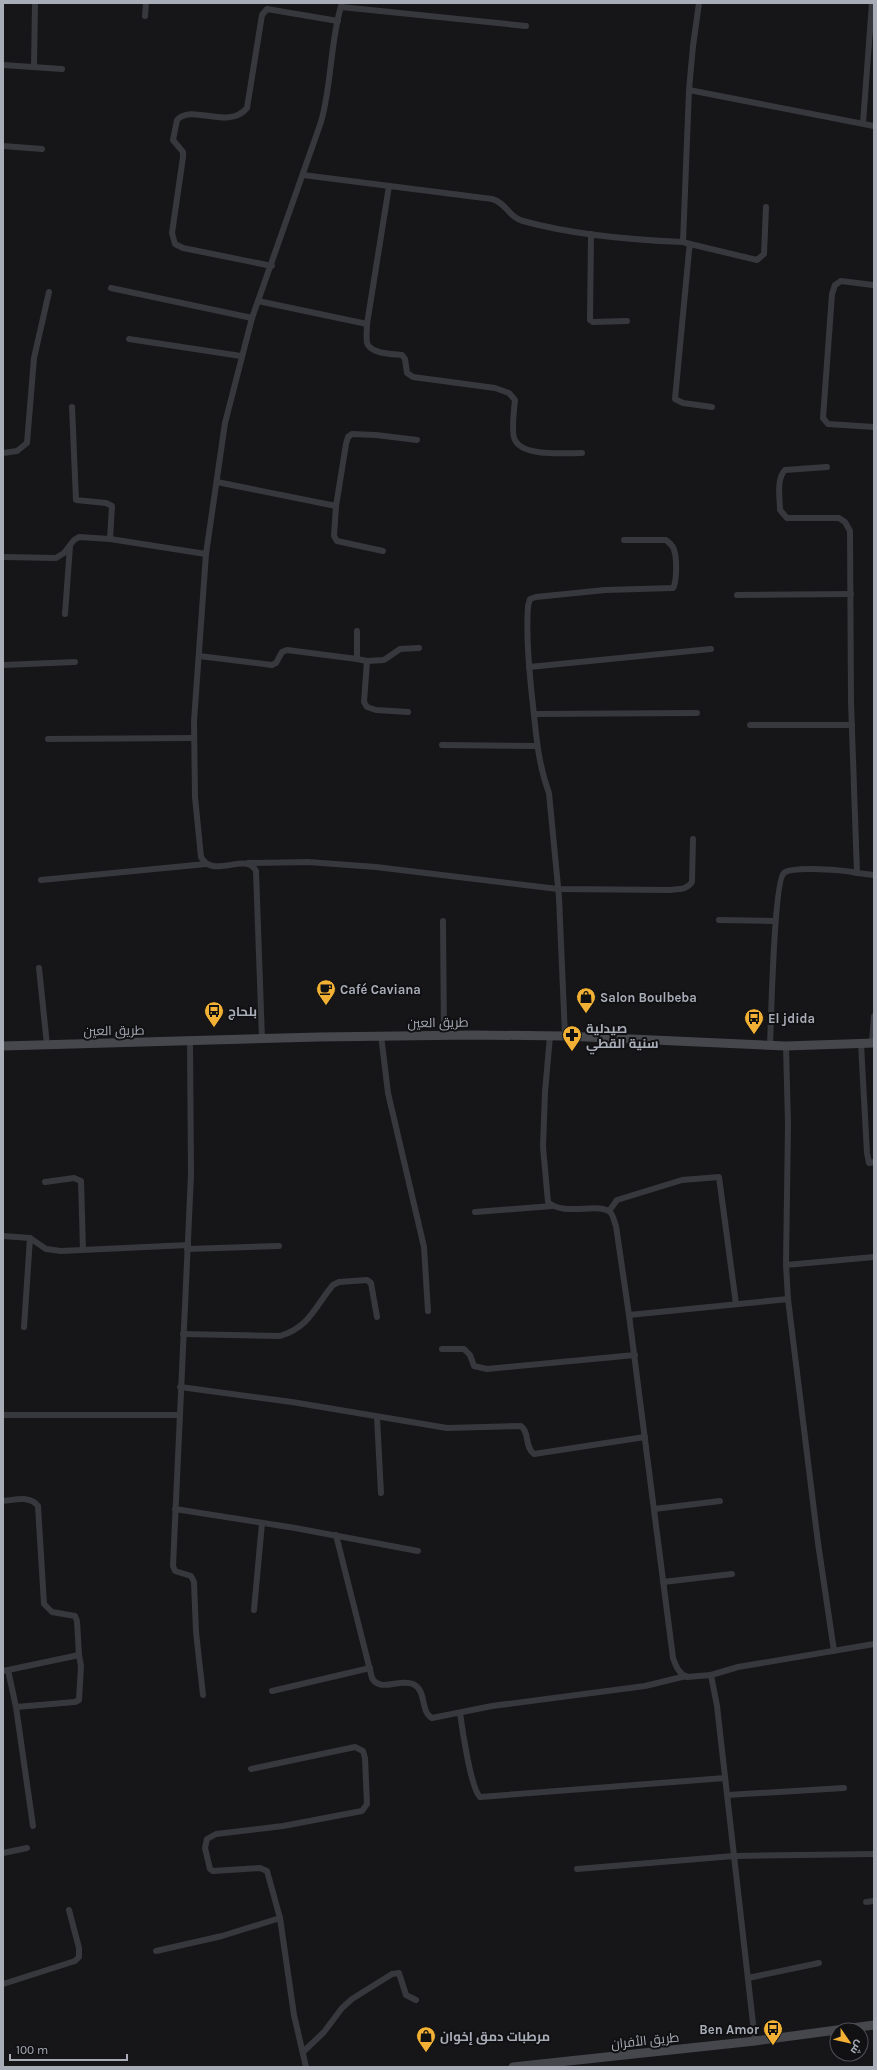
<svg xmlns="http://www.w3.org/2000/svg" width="877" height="2070" font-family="Karla,Cairo,sans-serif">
<rect width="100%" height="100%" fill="#161618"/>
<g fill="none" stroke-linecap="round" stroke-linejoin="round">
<g stroke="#37383d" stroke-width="6">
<path d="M 341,7 L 526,26"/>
<path d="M 145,16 L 146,3"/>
<path d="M 3,65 L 62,69"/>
<path d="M 34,66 L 35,3"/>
<path d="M 689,90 L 693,46 L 699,3"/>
<path d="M 863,123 L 872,3"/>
<path d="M 3,146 L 42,149"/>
<path d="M 303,175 L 492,199 C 507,203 508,217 523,221 C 570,234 633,240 683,242 L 689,90 L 874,126"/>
<path d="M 591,234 L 590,320 L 593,322 L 627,321"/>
<path d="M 683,242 L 690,244 L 689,251 L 675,399 L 683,403 L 712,407"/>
<path d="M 690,244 L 757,260 L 764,254 L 766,207"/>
<path d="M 272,266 L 183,248 L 175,244 L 172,233 L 183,157 L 183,152 L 173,140 L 177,120 C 192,103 228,131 247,108 L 262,15 L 267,9 L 338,21"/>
<path d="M 873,285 L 841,281 L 835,285 L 832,294 L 823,418 L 828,424 L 874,427"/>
<path d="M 111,288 L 252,318"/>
<path d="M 258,301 L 367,324 C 367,330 366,337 367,343 C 370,354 393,354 402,355 L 405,359 L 407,373 L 413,377 L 495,388 L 509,393 L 515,400 C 514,409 511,434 515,440 C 523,457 565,453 582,453"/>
<path d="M 367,324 L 389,186"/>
<path d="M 129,339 L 241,356"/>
<path d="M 72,407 L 76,500 L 106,503 L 112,506 L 110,539"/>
<path d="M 3,453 L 17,451 L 27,443 L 34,358 L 49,292"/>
<path d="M 217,482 L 336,506 L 334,536 L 337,541 L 383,551"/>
<path d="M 336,506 L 346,444 L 348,437 L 352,434 L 376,435 L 417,440"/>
<path d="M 3,557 L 56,558 L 64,553 L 74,540 L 79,537 L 110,539 L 206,554"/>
<path d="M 737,595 L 851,594"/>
<path d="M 65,614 L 70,546"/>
<path d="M 199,656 L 272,665 L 276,663 L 282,652 L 287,650 L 357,659 L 357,631"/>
<path d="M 357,659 L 367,661 L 364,702 L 367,707 L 376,710 L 408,712"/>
<path d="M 367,661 L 384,660 L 400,649 L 419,648"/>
<path d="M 3,665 L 75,662"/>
<path d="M 529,667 L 711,649"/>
<path d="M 534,714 L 697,713"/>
<path d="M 750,725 L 852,725"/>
<path d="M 48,739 L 194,738"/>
<path d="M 442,745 L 536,746"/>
<path d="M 248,863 L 308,862 L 376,867 L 558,889 L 670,890 C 678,889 687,890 692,882 L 693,839"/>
<path d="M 857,873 L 874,875"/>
<path d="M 41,880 L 206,864"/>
<path d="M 719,920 L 775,921"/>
<path d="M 443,921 L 444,1036"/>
<path d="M 39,968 L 47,1045"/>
<path d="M 381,1035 L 388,1093 L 424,1247 L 428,1311"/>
<path d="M 550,1036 L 545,1092 L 543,1147 L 548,1202 C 563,1217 599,1202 610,1212 C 614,1216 614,1222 616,1226 L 629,1315 L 673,1658 C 676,1666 678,1673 687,1677 L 711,1675 L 717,1706 L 755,2041"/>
<path d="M 565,1036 L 559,897 L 549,793 C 537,761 536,730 532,697 C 529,667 526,636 528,606 L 530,599 L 536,597 L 605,590 L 673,588 C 677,582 677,557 674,550 C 673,545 669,543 666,540 L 624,540"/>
<path d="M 262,1039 L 256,871 C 247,851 213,880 201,857 L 195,797 L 194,721 L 206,554 L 225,423 L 252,318 L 321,122 C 332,84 330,40 342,3"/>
<path d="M 190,1041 L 191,1175 L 173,1566 L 175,1571 L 191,1576 L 194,1582 L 196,1632 L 203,1695"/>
<path d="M 872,1043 L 874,1016"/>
<path d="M 861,1044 L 867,1153 L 869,1163 L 874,1162"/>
<path d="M 770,1045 C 771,1024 774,880 784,873 C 793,866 845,870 857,873 L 851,702 L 850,531 L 845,522 L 839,518 L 787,518 L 780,510 C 780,499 776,479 785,470 L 827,467"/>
<path d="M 786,1046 L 788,1124 L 786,1265 L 788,1299 L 818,1543 L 834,1651"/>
<path d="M 45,1182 L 74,1178 L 81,1181 L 83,1250"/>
<path d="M 609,1211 L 617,1200 L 682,1180 L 719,1177 L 736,1304"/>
<path d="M 475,1212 L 552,1206"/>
<path d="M 3,1236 L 30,1238 L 46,1249 L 61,1251 L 188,1245"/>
<path d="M 187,1249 L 279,1246"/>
<path d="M 786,1265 L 874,1257"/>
<path d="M 629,1315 L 788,1299"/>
<path d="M 24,1327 L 30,1238"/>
<path d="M 183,1334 L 280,1336 C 310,1327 315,1306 333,1285 L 339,1282 L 367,1280 L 371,1283 L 377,1317"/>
<path d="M 442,1349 L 464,1349 L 470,1355 L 474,1366 L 487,1369 L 635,1355"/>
<path d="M 180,1387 L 292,1402 L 447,1428 L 521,1426 C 530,1433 524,1446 534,1454 L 645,1437"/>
<path d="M 3,1415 L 179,1415"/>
<path d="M 377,1417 L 381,1493"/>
<path d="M 3,1501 C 15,1500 30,1495 38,1506 L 44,1604 L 52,1612 L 75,1616 L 77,1621 L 79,1655"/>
<path d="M 175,1509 L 295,1528 L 418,1551"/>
<path d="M 654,1509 L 720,1501"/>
<path d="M 336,1535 L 372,1678 C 380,1693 400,1678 413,1684 C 427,1690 420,1712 432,1718 L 492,1706 L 645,1686 L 686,1676"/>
<path d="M 663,1582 L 732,1574"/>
<path d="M 254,1610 L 262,1523"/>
<path d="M 3,1671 L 8,1670 L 79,1655 L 81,1666 L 79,1700 L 75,1702 L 16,1707 L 8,1670"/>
<path d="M 711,1675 L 738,1667 L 874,1644"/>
<path d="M 272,1691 L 370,1668"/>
<path d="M 16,1707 L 33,1826"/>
<path d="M 460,1713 C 462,1728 471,1789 480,1797 L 725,1778"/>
<path d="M 251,1769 L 355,1747 L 363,1751 L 365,1758 L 367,1804 L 362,1811 L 283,1826 L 216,1834 L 207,1839 L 205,1848 L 210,1869 L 213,1871 L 260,1868 L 267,1871 L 280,1918 L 294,2015 L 306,2067"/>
<path d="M 727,1795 L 844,1788"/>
<path d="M 3,1853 L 27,1848"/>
<path d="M 577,1869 L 734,1856 L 874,1854"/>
<path d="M 866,1902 L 874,1901"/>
<path d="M 156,1951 L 222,1936 L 280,1918"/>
<path d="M 748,1978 L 819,1963"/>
<path d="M 3,1984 L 75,1961 L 79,1957 L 79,1948 L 69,1910"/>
<path d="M 303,2052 L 324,2032 L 342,2008 L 352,1999 L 392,1974 L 399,1973 L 406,1995 L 416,2000"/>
</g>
<g stroke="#45474d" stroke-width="9">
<path d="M 3,1046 L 319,1037 L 474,1035 L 565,1036 L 786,1046 L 874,1043"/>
<path d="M 513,2067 L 755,2041 L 874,2025"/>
</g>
</g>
<defs>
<symbol id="cafe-pin" viewBox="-11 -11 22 30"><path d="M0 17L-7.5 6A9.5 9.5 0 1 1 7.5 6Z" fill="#f2b134" stroke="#111113"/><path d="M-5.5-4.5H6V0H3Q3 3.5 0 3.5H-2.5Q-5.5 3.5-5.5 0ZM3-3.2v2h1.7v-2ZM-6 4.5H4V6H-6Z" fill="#111"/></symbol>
<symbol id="shop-pin" viewBox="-11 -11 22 30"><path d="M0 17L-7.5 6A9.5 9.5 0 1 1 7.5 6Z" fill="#f2b134" stroke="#111113"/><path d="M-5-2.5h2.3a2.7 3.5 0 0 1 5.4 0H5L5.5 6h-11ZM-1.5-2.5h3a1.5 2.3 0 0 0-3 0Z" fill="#111"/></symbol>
<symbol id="bus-pin" viewBox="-11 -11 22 30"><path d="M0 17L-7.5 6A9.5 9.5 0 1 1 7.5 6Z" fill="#f2b134" stroke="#111113"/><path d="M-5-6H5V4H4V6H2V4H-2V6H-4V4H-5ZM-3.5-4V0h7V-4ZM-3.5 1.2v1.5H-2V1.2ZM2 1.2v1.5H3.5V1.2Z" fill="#111"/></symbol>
<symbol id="pharmacy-pin" viewBox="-11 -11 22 30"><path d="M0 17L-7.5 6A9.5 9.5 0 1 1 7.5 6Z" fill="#f2b134" stroke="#111113"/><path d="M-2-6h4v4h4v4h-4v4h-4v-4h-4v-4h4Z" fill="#111"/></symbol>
</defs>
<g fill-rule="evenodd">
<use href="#cafe-pin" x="315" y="978" width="22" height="30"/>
<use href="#shop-pin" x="575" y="986" width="22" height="30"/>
<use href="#bus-pin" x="203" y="1000" width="22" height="30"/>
<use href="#bus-pin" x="743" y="1007" width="22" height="30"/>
<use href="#pharmacy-pin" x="561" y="1024" width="22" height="30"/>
<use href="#bus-pin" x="762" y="2018" width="22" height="30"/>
<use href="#shop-pin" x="415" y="2025" width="22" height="30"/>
</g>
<g text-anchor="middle" stroke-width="4" stroke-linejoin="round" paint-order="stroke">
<g font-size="13" font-weight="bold" fill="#a8adb8" stroke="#111113" text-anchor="start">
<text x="340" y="994">Café Caviana</text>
<text x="600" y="1002">Salon Boulbeba</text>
<text x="228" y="1016">بلحاج</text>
<text x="768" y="1023">El jdida</text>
<text x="586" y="1033">صيدلية<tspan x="586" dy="15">سنية القطي</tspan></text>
<text x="759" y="2034" text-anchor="end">Ben Amor</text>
<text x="440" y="2041">مرطبات دمق إخوان</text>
</g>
<g font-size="13" fill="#a8adb8" stroke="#111113">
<text transform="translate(438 1022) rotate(-1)" y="5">طريق العين</text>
<text transform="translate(114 1030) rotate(-1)" y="5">طريق العين</text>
<text transform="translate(645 2040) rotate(-6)" y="5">طريق الأفران</text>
</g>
</g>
<rect width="877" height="2070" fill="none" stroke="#a8adb8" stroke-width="8"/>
<g transform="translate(849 2042) rotate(124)"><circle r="19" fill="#111113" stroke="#4d4f55"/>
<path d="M0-3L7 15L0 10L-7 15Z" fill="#f2b134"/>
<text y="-6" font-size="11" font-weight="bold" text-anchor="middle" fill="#a8adb8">ش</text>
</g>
<path d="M10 2054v6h117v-6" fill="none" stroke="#a8adb8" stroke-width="2"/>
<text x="16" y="2054" font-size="12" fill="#a8adb8" stroke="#111113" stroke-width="3" paint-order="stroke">100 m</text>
</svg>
